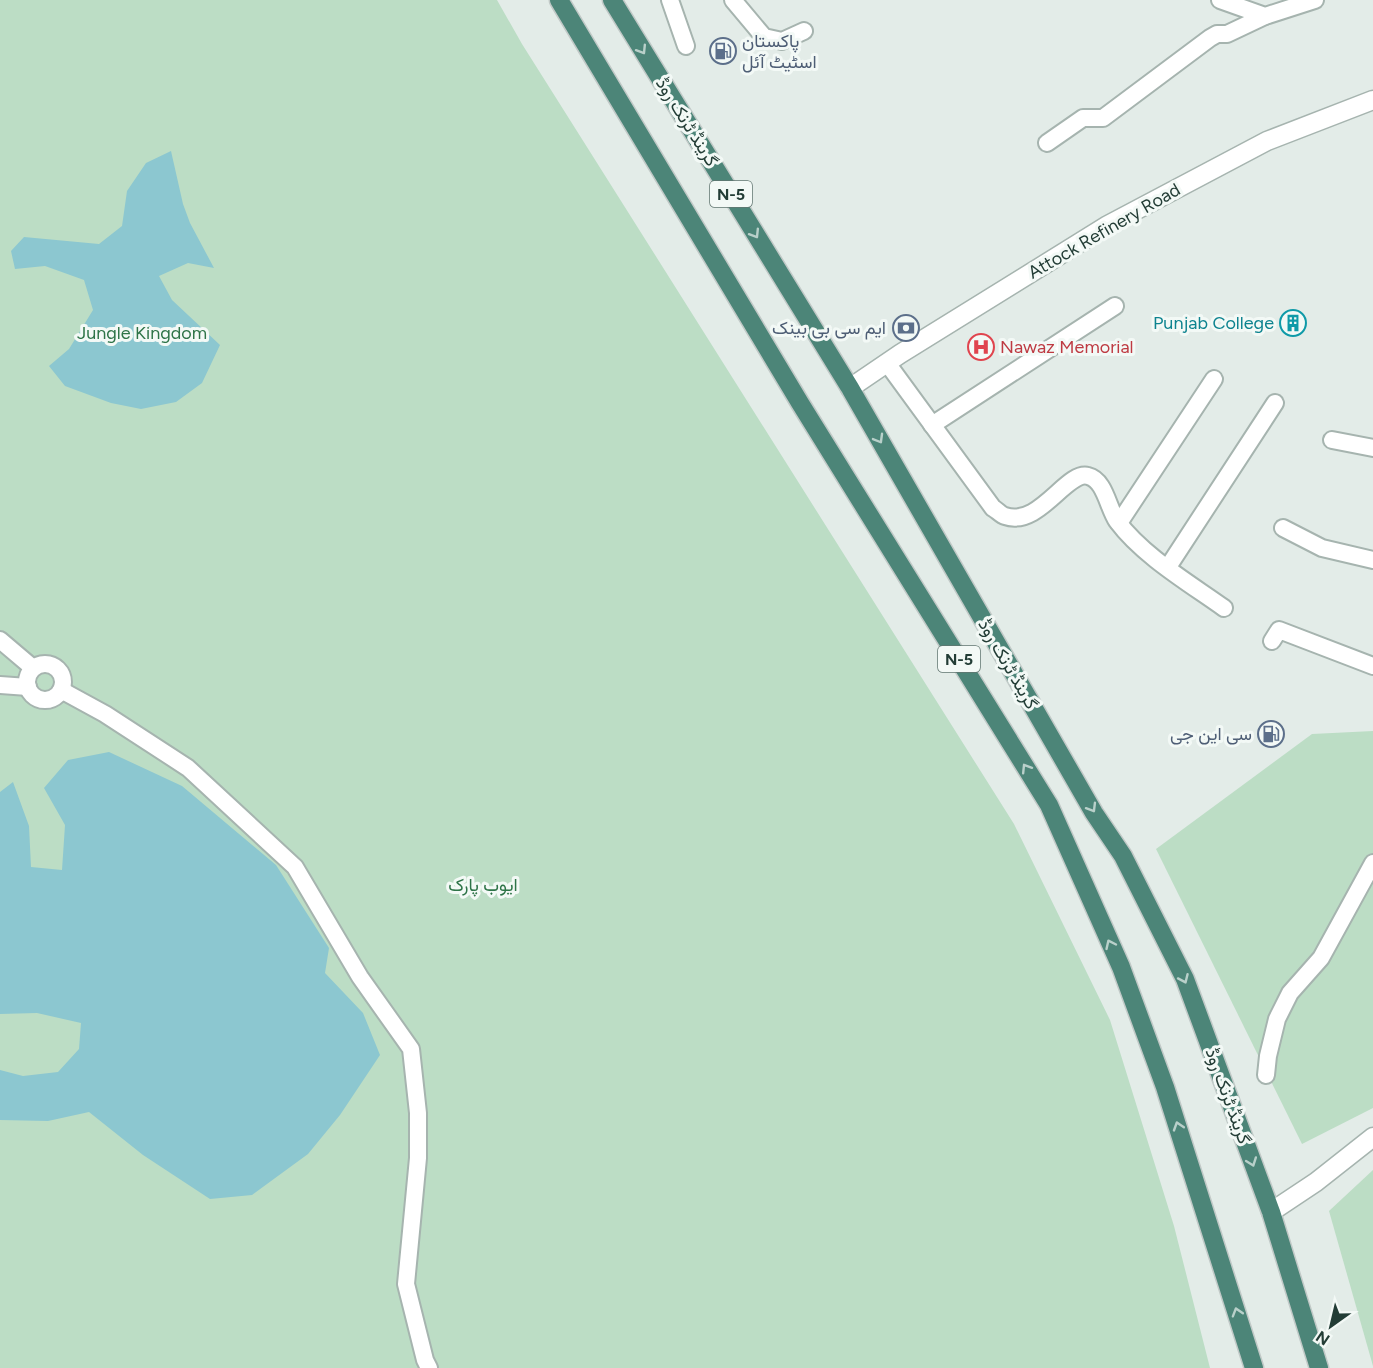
<svg xmlns="http://www.w3.org/2000/svg" width="1373" height="1368" font-family="Figtree,Vazirmatn,sans-serif">
<rect width="100%" height="100%" fill="#e3ece8"/>
<g fill="#bcddc5">
<path d="M 0,0 L 497,0 L 522,44 L 1014,824 L 1110,1020 L 1174,1226 L 1210,1368 L 0,1368 Z"/>
<path d="M 1373,731 L 1373,1108 L 1302,1144 L 1156,849 L 1312,734 Z"/>
<path d="M 1373,1170 L 1373,1366 L 1329,1211 Z"/>
</g>
<g fill="#8cc7d0">
<path d="M 171,151 L 183,204 L 190,223 L 214,268 L 188,263 L 159,276 L 172,300 L 220,345 L 202,383 L 176,402 L 141,409 L 111,403 L 65,386 L 49,366 L 69,349 L 93,310 L 84,280 L 45,266 L 15,269 L 11,251 L 24,237 L 99,244 L 122,226 L 127,191 L 146,163 Z"/>
<path d="M 109,752 L 182,786 L 276,865 L 329,948 L 325,973 L 363,1013 L 380,1055 L 340,1115 L 308,1154 L 252,1195 L 210,1199 L 143,1155 L 89,1112 L 48,1121 L 0,1120 L 0,1070 L 23,1076 L 58,1072 L 79,1049 L 81,1023 L 37,1013 L 0,1014 L 0,792 L 13,782 L 29,826 L 31,867 L 62,870 L 65,825 L 44,788 L 68,760 Z"/>
</g>
<g fill="none" stroke-linecap="round" stroke-linejoin="round">
<defs>
<g id="minor">
<path d="M 670,0 L 686,46"/>
<path d="M 733,0 L 764,37 L 782,41 L 804,31"/>
<path d="M 1220,0 L 1265,16 L 1315,0"/>
<path d="M 1047,143 L 1083,118 L 1103,118 L 1210,38 L 1217,34 L 1227,34 L 1265,16"/>
<path d="M 887,363 L 993,508 C 997,510 1001,515 1005,516 C 1039,528 1067,470 1088,476 C 1105,480 1108,508 1117,521 C 1143,556 1189,583 1224,608"/>
<path d="M 932,425 L 1115,306"/>
<path d="M 1332,440 L 1373,448"/>
<path d="M 1119,523 L 1214,379"/>
<path d="M 1283,528 L 1322,548 L 1373,560"/>
<path d="M 1168,567 L 1275,403"/>
<path d="M 0,640 L 33,668"/>
<path d="M 1272,641 L 1279,630 L 1373,666"/>
<circle cx="45" cy="682" r="18"/>
<path d="M 0,685 L 28,687"/>
<path d="M 61,690 L 105,714 L 188,768 L 295,867 L 360,977 L 411,1049 L 418,1113 L 418,1158 L 406,1284 L 425,1360 L 429,1368"/>
<path d="M 1266,1075 L 1268,1056 L 1277,1019 L 1290,993 L 1321,958 L 1373,863"/>
</g>
<g id="tertiary">
<path d="M 850,388 L 900,354 L 1108,225 L 1267,141 L 1373,100"/>
<path d="M 1271,1212 L 1316,1182 L 1373,1137"/>
</g>
<g id="trunk">
<path d="M 559,0 L 800,403 L 1049,805 L 1121,967 L 1165,1087 L 1254,1368"/>
<path d="M 612,0 L 850,388 L 1094,813 L 1123,856 L 1185,979 L 1271,1212 L 1319,1368"/>
</g>
</defs>
<use href="#minor" stroke="#a6b4af" stroke-width="20"/>
<use href="#tertiary" stroke="#a6b4af" stroke-width="21"/>
<use href="#trunk" stroke="#c1c9c7" stroke-width="21"/>
<use href="#minor" stroke="#fff" stroke-width="16"/>
<use href="#tertiary" stroke="#fff" stroke-width="18"/>
<use href="#trunk" stroke="#4c8578" stroke-width="18"/>
</g>
<defs><path id="oneway-chevron" d="M-2-3.5L2.5 0L-2 3.5" fill="none" stroke-width="1.6" stroke-linecap="round" stroke-linejoin="round" transform="scale(1.5)"/></defs>
<g stroke="#b9d0ca">
<use href="#oneway-chevron" transform="translate(642 50) rotate(58)"/>
<use href="#oneway-chevron" transform="translate(755 234) rotate(58)"/>
<use href="#oneway-chevron" transform="translate(879 439) rotate(60)"/>
<use href="#oneway-chevron" transform="translate(1026 768) rotate(-122)"/>
<use href="#oneway-chevron" transform="translate(1092 808) rotate(59)"/>
<use href="#oneway-chevron" transform="translate(1110 944) rotate(-115)"/>
<use href="#oneway-chevron" transform="translate(1184 979) rotate(66)"/>
<use href="#oneway-chevron" transform="translate(1178 1126) rotate(-108)"/>
<use href="#oneway-chevron" transform="translate(1252 1162) rotate(70)"/>
<use href="#oneway-chevron" transform="translate(1237 1312) rotate(-107)"/>
</g>
<defs>
<symbol id="fuel-ring" viewBox="-11 -11 22 22"><circle r="9.5" fill="#f3f9f6" stroke="#5c6f8a" stroke-width="1.5"/><path d="M-5.5-6h7V0h2V4h1.3V-2.5L3-4.5l.8-.8L6-3V5H2.5V1h-1V6h-7ZM-4.2-4.7v3.2H.2V-4.7Z" fill="#5c6f8a"/></symbol>
<symbol id="building-ring" viewBox="-11 -11 22 22"><circle r="9.5" fill="#f3f9f6" stroke="#0f9aa8" stroke-width="1.5"/><path d="M-4-6H4V6H1V3H-1V6H-4ZM-2.5-4.3h1.7v1.8h-1.7ZM.8-4.3h1.7v1.8H.8ZM-2.5-1h1.7V.8h-1.7ZM.8-1h1.7V.8H.8Z" fill="#0f9aa8"/></symbol>
<symbol id="bank-ring" viewBox="-11 -11 22 22"><circle r="9.5" fill="#f3f9f6" stroke="#5c6f8a" stroke-width="1.5"/><path d="M-6-4H6V4H-6ZM0-2.3a2.3 2.3 0 1 0 0 4.6a2.3 2.3 0 1 0 0-4.6Z" fill="#5c6f8a"/></symbol>
<symbol id="hospital-ring" viewBox="-11 -11 22 22"><circle r="9.5" fill="#f3f9f6" stroke="#e0444e" stroke-width="1.5"/><path d="M-5-5h3v3.5h4V-5h3V5h-3V1.5h-4V5h-3Z" fill="#e0444e"/></symbol>
</defs>
<g fill-rule="evenodd">
<use href="#fuel-ring" x="708" y="36" width="30" height="30"/>
<use href="#building-ring" x="1278" y="308" width="30" height="30"/>
<use href="#bank-ring" x="891" y="313" width="30" height="30"/>
<use href="#hospital-ring" x="966" y="332" width="30" height="30"/>
<use href="#fuel-ring" x="1256" y="719" width="30" height="30"/>
</g>
<g text-anchor="middle" stroke-width="6" stroke-linejoin="round" paint-order="stroke">
<g fill="#f3f9f6" stroke="#617570" stroke-width="1.5">
<rect x="710" y="181" width="42" height="26" rx="4.5"/>
<rect x="938" y="646" width="42" height="26" rx="4.5"/>
</g>
<g font-size="16" font-weight="bold" fill="#233d36">
<text x="731" y="200">N-5</text>
<text x="959" y="665">N-5</text>
</g>
<g font-size="18" fill="#4e5e75" stroke="#f3f9f6" text-anchor="end">
<text x="742" y="47" text-anchor="start">پاکستان<tspan x="742" dy="21">اسٹیٹ آئل</tspan></text>
<text x="886" y="334">ایم سی بی بینک</text>
<text x="1252" y="740">سی این جی</text>
</g>
<g font-size="18" fill="#233d36" stroke="#f3f9f6">
<text transform="translate(687 122) rotate(58)" y="6">گرینڈ ٹرنک روڈ</text>
<text transform="translate(1104 231) rotate(-30)" y="6">Attock Refinery Road</text>
<text transform="translate(1008 664) rotate(60)" y="6">گرینڈ ٹرنک روڈ</text>
<text transform="translate(1228 1096) rotate(70)" y="6">گرینڈ ٹرنک روڈ</text>
</g>
<g font-size="18" fill="#0d838f" stroke="#f3f9f6" text-anchor="end">
<text x="1274" y="329">Punjab College</text>
</g>
<g font-size="18" fill="#2e7448" stroke="#f3f9f6">
<text x="142" y="339">Jungle Kingdom</text>
<text x="483" y="891">ایوب پارک</text>
</g>
<g font-size="18" fill="#be3a42" stroke="#f3f9f6" text-anchor="start">
<text x="1000" y="353">Nawaz Memorial</text>
</g>
</g>
<g transform="translate(1331 1326) rotate(214)" stroke="#f3f9f6" stroke-width="4.5" paint-order="stroke">
<path d="M0-4.5L10 22L0 15L-10 22Z" fill="#233d36"/>
<text y="-9" font-size="16" font-weight="bold" text-anchor="middle" fill="#233d36">N</text>
</g>
</svg>
